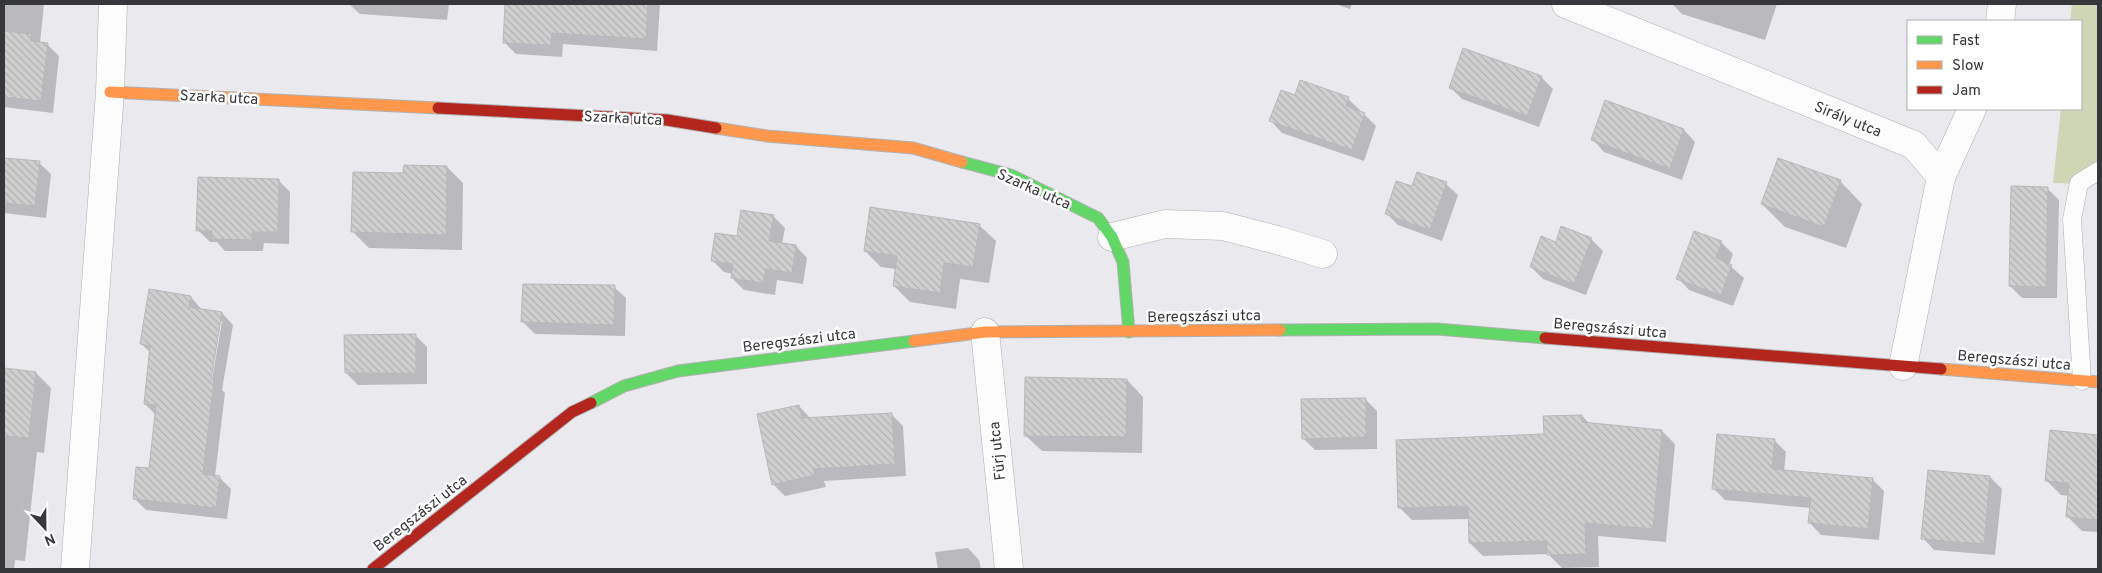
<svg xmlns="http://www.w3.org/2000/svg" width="2102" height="573" font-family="Overpass,sans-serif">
<defs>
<pattern id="building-back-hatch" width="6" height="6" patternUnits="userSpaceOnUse" patternTransform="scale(1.25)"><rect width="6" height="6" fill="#d0cfd0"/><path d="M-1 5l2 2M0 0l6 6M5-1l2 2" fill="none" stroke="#b3b2b3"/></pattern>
</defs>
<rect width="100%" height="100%" fill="#e9e9ee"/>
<path fill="#ced6b6" d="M 2072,4 L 2098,4 L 2098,184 L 2053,183 L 2061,109 L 2081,109 L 2081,21 L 2070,21 Z"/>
<g fill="#0003" fill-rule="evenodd">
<path d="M 4,4 L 44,4 L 40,43 L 47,44 L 59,56 L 53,113 L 4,107 Z"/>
<path d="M 349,4 L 449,4 L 447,20 L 360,14 Z"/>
<path d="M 506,4 L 660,4 L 657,51 L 563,44 L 562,57 L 516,54 L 504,42 Z"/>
<path d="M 1335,4 L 1352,4 L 1350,9 Z"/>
<path d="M 1672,4 L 1777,4 L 1765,40 L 1682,14 Z"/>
<path d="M 1541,77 L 1553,89 L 1539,127 L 1462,99 L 1450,87 Z"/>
<path d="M 1296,97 L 1348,99 L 1360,110 L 1359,112 L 1364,114 L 1376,126 L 1364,161 L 1282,133 L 1271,121 Z"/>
<path d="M 1684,130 L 1695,142 L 1682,180 L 1604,152 L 1593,140 Z"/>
<path d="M 4,159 L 39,163 L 51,174 L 46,218 L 4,213 Z"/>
<path d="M 447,167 L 463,183 L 462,250 L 369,248 L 353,232 Z"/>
<path d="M 278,180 L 290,192 L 289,244 L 264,243 L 263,251 L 225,251 L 217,242 L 210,242 L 198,230 Z"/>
<path d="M 1840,181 L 1862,204 L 1846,248 L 1785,227 L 1762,204 Z"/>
<path d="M 1446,184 L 1458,195 L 1442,241 L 1398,225 L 1386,213 L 1413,188 Z"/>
<path d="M 2047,188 L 2059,200 L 2057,298 L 2022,298 L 2010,286 Z"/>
<path d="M 773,216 L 785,228 L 782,244 L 796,246 L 807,258 L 803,284 L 777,280 L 775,295 L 744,290 L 732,278 L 733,274 L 724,272 L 713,261 L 738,238 Z"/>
<path d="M 979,225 L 996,241 L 989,283 L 960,279 L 956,309 L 910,302 L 894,286 L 896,269 L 881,267 L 865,251 Z"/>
<path d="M 1591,239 L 1603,251 L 1586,295 L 1543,279 L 1531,267 L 1556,243 Z"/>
<path d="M 1721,242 L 1733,254 L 1729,265 L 1744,278 L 1733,306 L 1689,290 L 1678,278 Z"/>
<path d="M 614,287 L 626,298 L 625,336 L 535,334 L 523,322 Z"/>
<path d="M 191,297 L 202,310 L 222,313 L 233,325 L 222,390 L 225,393 L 215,476 L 219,477 L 231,489 L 227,519 L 146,510 L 134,498 L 150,470 L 156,415 L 145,404 L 151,353 L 141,344 ZM 219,321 L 222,321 L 211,386 L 209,385 Z"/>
<path d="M 415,335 L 427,347 L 427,384 L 358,385 L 346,373 Z"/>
<path d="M 4,370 L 36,373 L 51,388 L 44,453 L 37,452 L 25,561 L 15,560 L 14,569 L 4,569 Z"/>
<path d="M 1127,380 L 1143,397 L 1142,453 L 1042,451 L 1025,435 Z"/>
<path d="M 1365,399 L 1377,411 L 1377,449 L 1315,450 L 1303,438 Z"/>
<path d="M 799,406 L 810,418 L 891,414 L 903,426 L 906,476 L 824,481 L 826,487 L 785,496 L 773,484 Z"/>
<path d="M 1582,416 L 1590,424 L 1662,431 L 1675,444 L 1666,542 L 1598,536 L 1599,567 L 1562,568 L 1548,554 L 1483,556 L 1470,543 L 1469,519 L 1412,520 L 1399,507 Z"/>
<path d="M 2051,432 L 2098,436 L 2098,532 L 2082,531 L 2067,516 L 2069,496 L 2061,495 L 2047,481 Z"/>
<path d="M 1774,440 L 1786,452 L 1784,471 L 1872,479 L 1884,491 L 1879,540 L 1821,535 L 1810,523 L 1811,508 L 1725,500 L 1713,488 Z"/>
<path d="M 1990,477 L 2002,489 L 1995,555 L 1934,550 L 1923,538 Z"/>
<path d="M 968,548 L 979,560 L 981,569 L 938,569 L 935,552 Z"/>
</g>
<g fill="url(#building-back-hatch)" stroke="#b9b8b9">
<path d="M 505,4 L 648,4 L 646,39 L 552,33 L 551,45 L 503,43 Z"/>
<path d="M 4,31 L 32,34 L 31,41 L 48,43 L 41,101 L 4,97 Z"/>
<path d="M 1463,48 L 1542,76 L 1527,116 L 1449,88 Z"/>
<path d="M 1300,80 L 1349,97 L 1346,106 L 1365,113 L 1352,150 L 1269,121 L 1281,90 L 1295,95 Z"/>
<path d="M 1605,100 L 1684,129 L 1670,169 L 1591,140 Z"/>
<path d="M 4,158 L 40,161 L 35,206 L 4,203 Z"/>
<path d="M 1778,158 L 1841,180 L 1824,227 L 1761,204 Z"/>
<path d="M 404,165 L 447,166 L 446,235 L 351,232 L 353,172 L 403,173 Z"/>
<path d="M 1417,172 L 1447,182 L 1430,230 L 1385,214 L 1396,181 L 1412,186 Z"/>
<path d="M 198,177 L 279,179 L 278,232 L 252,232 L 252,240 L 212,239 L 212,231 L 196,231 Z"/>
<path d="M 2011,186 L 2048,187 L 2046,287 L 2009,286 Z"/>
<path d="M 870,207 L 980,224 L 973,267 L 944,263 L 940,293 L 893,286 L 897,256 L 864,251 Z"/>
<path d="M 741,210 L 774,215 L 769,241 L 796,245 L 792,273 L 766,269 L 763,283 L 731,278 L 733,264 L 711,261 L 715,233 L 737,236 Z"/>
<path d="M 1561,226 L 1592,238 L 1574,284 L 1530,267 L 1541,236 L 1556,242 Z"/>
<path d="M 1694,231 L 1722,241 L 1716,258 L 1732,265 L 1721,295 L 1676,279 Z"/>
<path d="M 523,284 L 615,285 L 614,325 L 521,322 Z"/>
<path d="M 149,289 L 191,296 L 189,307 L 222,312 L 211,380 L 214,380 L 203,474 L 220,476 L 216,508 L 133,499 L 136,467 L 149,468 L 156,405 L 144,404 L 150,346 L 140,344 Z"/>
<path d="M 416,334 L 416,373 L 345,373 L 344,335 Z"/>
<path d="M 4,368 L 36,372 L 29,438 L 4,436 Z"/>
<path d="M 1025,377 L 1127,379 L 1126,437 L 1024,436 Z"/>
<path d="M 1366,398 L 1366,437 L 1302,439 L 1301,399 Z"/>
<path d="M 799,405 L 802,418 L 892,413 L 895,464 L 813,469 L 815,475 L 772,485 L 757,414 Z"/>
<path d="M 1582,415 L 1582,422 L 1662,430 L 1653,529 L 1585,523 L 1586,554 L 1547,555 L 1547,541 L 1469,543 L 1468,506 L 1398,508 L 1396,440 L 1544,434 L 1543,416 Z"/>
<path d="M 2050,430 L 2098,435 L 2098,520 L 2066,517 L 2069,483 L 2045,481 Z"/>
<path d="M 1717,434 L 1775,439 L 1772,469 L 1873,478 L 1868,529 L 1808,523 L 1811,498 L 1712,489 Z"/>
<path d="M 1928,470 L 1990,476 L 1984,544 L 1921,539 Z"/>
</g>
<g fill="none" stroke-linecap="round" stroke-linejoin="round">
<defs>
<path id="lane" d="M 2082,381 L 2072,219 L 2079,183 L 2098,171"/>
<g id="street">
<path d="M 1566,4 L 1914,145 L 1941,177 L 1903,366"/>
<path d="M 2000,21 L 2002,4"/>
<path d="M 1941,177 L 1972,109"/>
<path d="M 1112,237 L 1165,224 L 1223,226 L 1277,240 L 1323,254"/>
<path d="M 985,332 L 1009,569"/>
<path d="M 75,569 L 110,92 L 113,4"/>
</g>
<g id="fast">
<path d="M 962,162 L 1011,175 L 1098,218 L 1112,237 L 1123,262 L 1129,332"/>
<path d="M 1280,330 L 1437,329 L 1545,338"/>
<path d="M 591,403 L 624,386 L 678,371 L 914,341"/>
</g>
<g id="slow">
<path d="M 110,92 L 438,108"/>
<path d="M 716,128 L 767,136 L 913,148 L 962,162"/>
<path d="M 914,341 L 985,332 L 1280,330"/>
<path d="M 1941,369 L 2098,382"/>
</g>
<g id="jam">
<path d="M 438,108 L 667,120 L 716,128"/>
<path d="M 1545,338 L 1941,369"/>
<path d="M 373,569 L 572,412 L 591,403"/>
</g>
</defs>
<use href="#lane" stroke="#b1b1b4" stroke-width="19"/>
<use href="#street" stroke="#b1b1b4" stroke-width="29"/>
<use href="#fast" stroke="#b1b1b4" stroke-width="13"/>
<use href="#slow" stroke="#b1b1b4" stroke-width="13"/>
<use href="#jam" stroke="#b1b1b4" stroke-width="13"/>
<use href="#lane" stroke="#fcfcfc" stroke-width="18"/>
<use href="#street" stroke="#fcfcfc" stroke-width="28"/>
<use href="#fast" stroke="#63d668" stroke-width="11"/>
<use href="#slow" stroke="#ff974d" stroke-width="11"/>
<use href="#jam" stroke="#b3261e" stroke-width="11"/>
</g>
<g text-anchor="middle" stroke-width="5" stroke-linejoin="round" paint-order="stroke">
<g font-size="15" fill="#36373a" stroke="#fff">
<text transform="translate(219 97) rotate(3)" y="5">Szarka utca</text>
<text transform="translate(623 118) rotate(3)" y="5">Szarka utca</text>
<text transform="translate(1848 119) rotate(22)" y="5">Sirály utca</text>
<text transform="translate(1034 189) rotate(24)" y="5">Szarka utca</text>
<text transform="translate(1204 316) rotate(-1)" y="5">Beregszászi utca</text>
<text transform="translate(1610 328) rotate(5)" y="5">Beregszászi utca</text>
<text transform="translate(799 340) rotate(-7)" y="5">Beregszászi utca</text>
<text transform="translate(2014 360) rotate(5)" y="5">Beregszászi utca</text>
<text transform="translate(997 451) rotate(-96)" y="5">Fürj utca</text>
<text transform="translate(420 513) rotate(-38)" y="5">Beregszászi utca</text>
</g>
</g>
<rect width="2102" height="573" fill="none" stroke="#36373a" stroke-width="10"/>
<rect x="1907" y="20" width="175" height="90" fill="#ffffff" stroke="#afafb0"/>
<rect x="1917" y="36" width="25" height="8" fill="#63d668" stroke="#afafb0"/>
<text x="1952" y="45" font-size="15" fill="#36373a">Fast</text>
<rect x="1917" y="61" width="25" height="8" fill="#ff974d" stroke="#afafb0"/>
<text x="1952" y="70" font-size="15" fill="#36373a">Slow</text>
<rect x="1917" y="86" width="25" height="8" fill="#b3261e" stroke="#afafb0"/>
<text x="1952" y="95" font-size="15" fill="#36373a">Jam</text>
<g transform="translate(45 528) rotate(158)" stroke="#ffffff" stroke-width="4" paint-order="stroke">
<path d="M0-4L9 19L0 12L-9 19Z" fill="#36373a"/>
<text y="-8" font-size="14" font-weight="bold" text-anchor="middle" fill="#36373a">N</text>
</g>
</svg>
